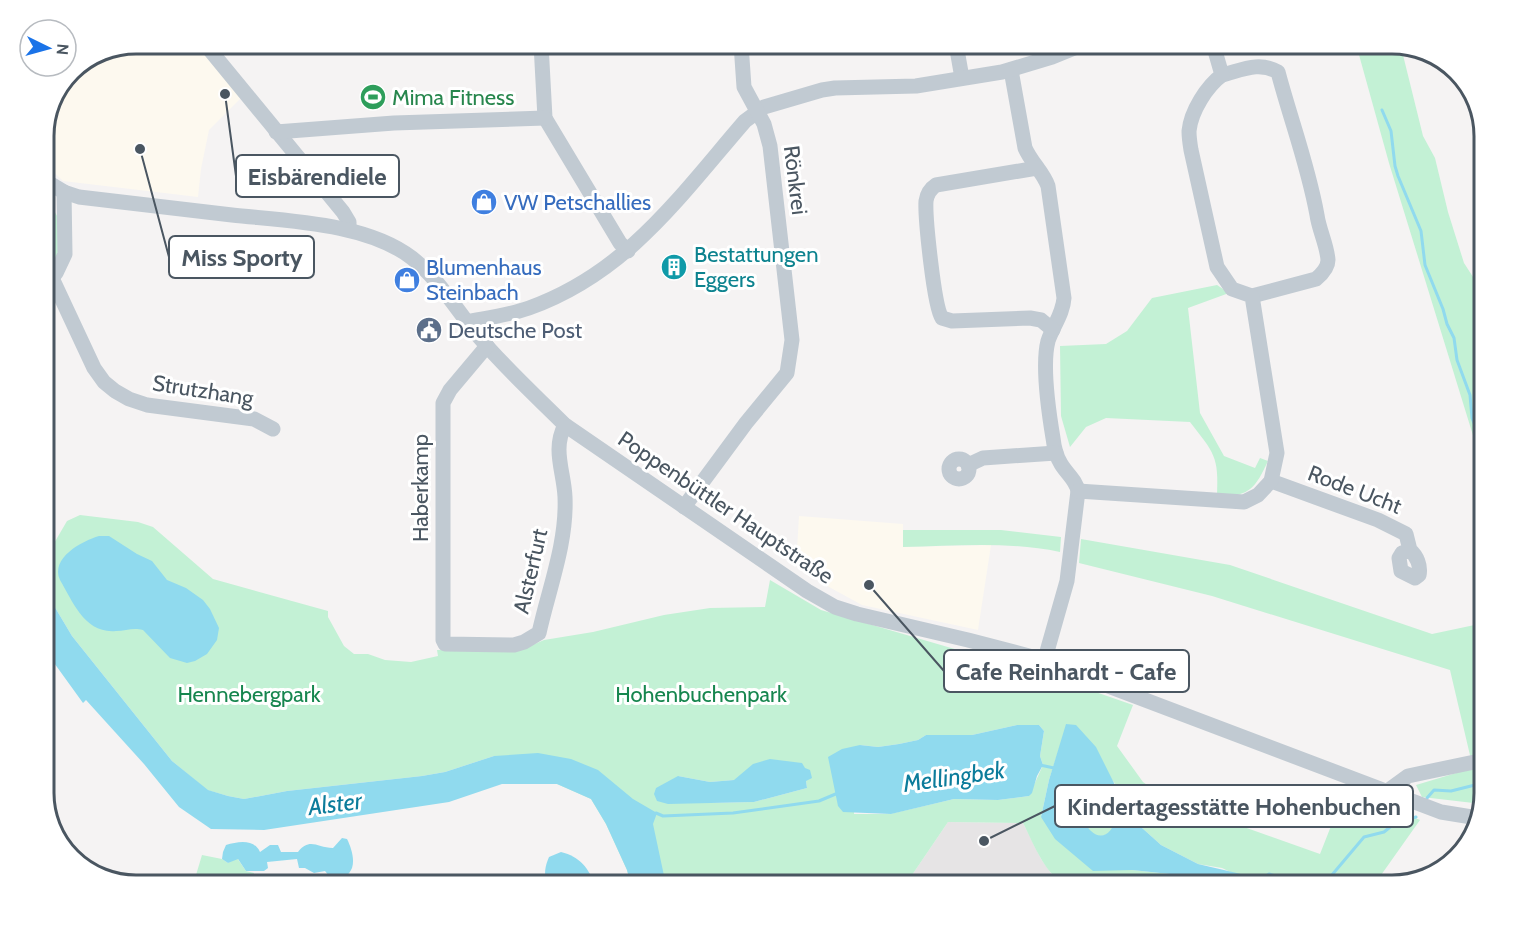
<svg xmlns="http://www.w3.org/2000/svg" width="1528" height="929" font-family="Cabin,sans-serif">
<rect width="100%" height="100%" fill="#f5f3f3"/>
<g fill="#fdf9ef">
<path d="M 136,44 L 198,44 L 242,97 L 209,130 L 201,169 L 198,197 L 63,181 L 44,163 L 44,130 L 71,70 Z"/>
<path d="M 799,516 L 903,524 L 903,547 L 991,545 L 978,630 L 862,605 L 829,587 L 796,566 Z"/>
</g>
<path fill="#e6e4e5" d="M 948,822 L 1023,823 L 1041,859 L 1055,879 L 1069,885 L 921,885 L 910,878 Z"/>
<g fill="#c3f1d5" fill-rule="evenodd">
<path d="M 1356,44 L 1392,44 L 1404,47 L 1403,55 L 1423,136 L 1435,158 L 1448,212 L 1464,263 L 1484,294 L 1484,471 L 1389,163 Z"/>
<path d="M 44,198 C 64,221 63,228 57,256 L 44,267 Z"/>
<path d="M 1217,285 L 1229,293 L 1188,308 L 1200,413 L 1224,456 L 1255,468 L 1260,458 L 1268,461 C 1255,489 1249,497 1217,496 C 1219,456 1214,453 1190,422 L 1106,418 L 1086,427 L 1070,447 L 1061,416 L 1060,346 L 1106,344 L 1127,331 L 1152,298 Z"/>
<path d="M 80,515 L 138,522 L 153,527 L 213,579 L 328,611 L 328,617 L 344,646 L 354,654 L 368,654 L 385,660 L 411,662 L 438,656 L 437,650 L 523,649 L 544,640 L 593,632 L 664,615 L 710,608 L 765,607 L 770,580 L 821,610 L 1061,680 L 1133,705 L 1117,746 L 1143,782 L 1168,800 L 1320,854 L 1346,788 L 1420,820 L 1374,885 L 1239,885 L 1245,879 L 1222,868 L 1198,864 L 1161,845 L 1141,827 L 1137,811 L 1067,724 L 1049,780 L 1041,817 L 1132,870 L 1170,874 L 1203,885 L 1167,885 L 1118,875 L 1112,885 C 1099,885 1082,888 1070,885 C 1047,881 1033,842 1023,823 L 948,822 L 910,878 L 921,885 L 631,885 L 627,870 L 606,824 L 591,799 L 494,756 L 445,772 L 422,776 L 287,791 L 244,799 L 228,796 L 207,790 L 172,761 L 72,636 L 44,589 L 44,557 L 46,557 L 67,521 ZM 1017,725 L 1039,725 L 1044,731 L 1040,756 L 1043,765 L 1029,796 L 998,800 L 954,799 L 890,814 L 854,814 L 860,745 L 878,747 L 899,744 L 918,740 L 926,735 L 972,735 ZM 678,776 L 710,782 L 734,780 L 806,781 L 807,788 L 754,802 L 708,803 Z"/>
<path d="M 903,530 L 1001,530 L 1061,537 L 1060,552 C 1008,541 955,546 903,547 Z"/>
<path d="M 1081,539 L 1230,565 L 1432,634 L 1484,623 L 1484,793 L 1482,804 L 1422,797 L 1416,785 L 1473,768 L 1450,670 L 1212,596 L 1079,563 Z"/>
<circle cx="1100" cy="822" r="14"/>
<path d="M 202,855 L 222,859 L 228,863 L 237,858 L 246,871 L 254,873 L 253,885 L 193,885 Z"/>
</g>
<g fill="#90daee" fill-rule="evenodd">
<path d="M 99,536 L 109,536 L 137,554 L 152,561 L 167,580 L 186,588 L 203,600 L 210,609 L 219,628 L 217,640 L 207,654 L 195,661 L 187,663 L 170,658 L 143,630 C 133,627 126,631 116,631 C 85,634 73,602 60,580 C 50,558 82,541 99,536 Z"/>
<path d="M 44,589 L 72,636 L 172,761 L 208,790 L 228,796 L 244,799 L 287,791 L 422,776 L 445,772 L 494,756 L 538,753 L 571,759 L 598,770 L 633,799 L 657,813 L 653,824 L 666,885 L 631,885 L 627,870 L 606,824 L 591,799 L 557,784 L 502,784 L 449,802 L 264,830 L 211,829 L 179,807 L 144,764 L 86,700 L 83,703 L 44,649 Z"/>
<path d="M 1066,724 L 1076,725 L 1096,747 L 1117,789 L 1137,811 L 1141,827 L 1161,845 L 1198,864 L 1241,874 L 1245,879 L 1239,885 L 1203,885 L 1170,874 L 1132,870 L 1093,871 L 1055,839 L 1041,817 L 1049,780 ZM 1097,808 C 1129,808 1109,849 1091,831 C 1082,823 1088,813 1097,808 Z"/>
<path d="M 1017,725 L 1039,725 L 1044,731 L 1040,756 L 1043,765 L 1037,776 L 1032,793 L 1029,796 L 998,800 L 954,799 L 891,814 L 843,812 L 838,806 L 828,757 L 842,749 L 860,745 L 878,747 L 899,744 L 918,740 L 926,735 L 972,735 Z"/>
<path d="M 770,759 L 802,763 L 805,768 L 810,770 L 812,778 L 806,781 L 807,788 L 754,802 L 668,804 L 657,801 L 654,794 L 656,788 L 678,776 L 710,782 L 734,780 L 753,764 Z"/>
<path d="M 342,838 L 347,839 C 351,847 355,859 352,868 C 349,875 343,878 343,885 L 334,885 L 334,882 L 325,871 L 314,873 L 305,868 L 299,868 L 297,859 L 267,862 L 268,868 L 264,871 L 246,871 L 238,859 L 228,863 L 222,859 L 223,852 L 226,845 C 239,841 254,839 260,852 L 270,845 L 278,845 L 281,852 L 298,852 C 310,837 317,848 333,848 Z"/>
<path d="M 561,852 C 580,857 588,867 595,885 L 548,885 C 543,876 545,866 549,857 Z"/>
</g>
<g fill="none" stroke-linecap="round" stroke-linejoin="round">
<g stroke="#90daee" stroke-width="3">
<path d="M 1382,110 L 1391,131 L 1395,166 L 1398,176 L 1421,231 L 1425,265 L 1443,309 L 1447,324 L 1454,338 L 1457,360 L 1470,395 L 1472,418 L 1484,450"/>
<path d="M 1040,765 L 1054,768"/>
<path d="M 1427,798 L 1434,790 L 1451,791 L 1475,785 L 1484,786"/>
<path d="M 656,813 L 663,816 L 733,813 L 819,801 L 838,793"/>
<path d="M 1252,885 L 1269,874 L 1282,878 L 1326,882 L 1364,837 L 1384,832 L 1395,823 L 1416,817"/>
</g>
<g stroke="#c1cad2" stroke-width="15">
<path d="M 205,44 L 343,212 L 349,222 L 349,230"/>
<path d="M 541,44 L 545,118 L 620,243 L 628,251"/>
<path d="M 956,44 L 962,78"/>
<path d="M 1011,70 L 1025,148 C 1031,162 1043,172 1048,186 L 1064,298 C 1063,314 1053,326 1048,341 C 1042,364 1049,414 1053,438 C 1054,447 1056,456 1061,464 C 1067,474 1076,480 1078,491 L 1067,581 L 1044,662"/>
<path d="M 1222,75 C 1242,70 1259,61 1278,72 C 1291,121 1308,165 1317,215 C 1319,230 1327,245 1328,260 C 1328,268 1322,274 1316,279 L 1252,296"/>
<path d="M 276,132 L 394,123 L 545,118"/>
<path d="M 1037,168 L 936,185 C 930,189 927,194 926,201 C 925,217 934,307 942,318 L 952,321 L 1030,318 L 1041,320 L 1053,330"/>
<path d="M 44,180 L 64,192 L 79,197 C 130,203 181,209 232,215 C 288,221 367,223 412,258 C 439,279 457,311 479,337 C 506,369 536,396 565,425 L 807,591 L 835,607 L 857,614 L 968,640 L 1029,656 L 1441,812 L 1478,818"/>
<path d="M 51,276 L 94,368 L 104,382 L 115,391 L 129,399 L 147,405 L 254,419 L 273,429"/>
<path d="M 44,277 L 56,273 L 65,254 L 64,192"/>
<path d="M 467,322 C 487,318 509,315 529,308 C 627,273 680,196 745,121 L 764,107 L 822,90 L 835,88 L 916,86 L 1002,72 L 1052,57 L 1084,44"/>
<path d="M 487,346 L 450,390 L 443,403 L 443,640 L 445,644 L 514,645 L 524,642 L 539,633 C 549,588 567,543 565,497 C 564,472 552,449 565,425"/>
<circle cx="959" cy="469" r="10"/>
<path d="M 968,465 L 983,458 L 1056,453"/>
<path d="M 1271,481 L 1378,520 L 1406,534 L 1410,550 L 1402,553 L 1399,558 L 1401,571 L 1415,578 L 1419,575 C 1421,566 1417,556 1410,550"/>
<path d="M 1078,491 L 1244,502 L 1258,495 L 1271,481 L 1277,453 L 1252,296 L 1232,289 L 1217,267 L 1191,150 C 1190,144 1189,137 1189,131 C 1191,111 1207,86 1222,75 L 1213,44"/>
<path d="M 684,507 L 746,423 L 787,373 L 792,340 L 770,146 L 764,124 L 744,87 L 741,44"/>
<path d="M 1386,792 L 1408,776 L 1484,760"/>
</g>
</g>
<defs>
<symbol id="stadium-disc" viewBox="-11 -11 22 22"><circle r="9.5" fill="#2e9e5b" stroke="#fff"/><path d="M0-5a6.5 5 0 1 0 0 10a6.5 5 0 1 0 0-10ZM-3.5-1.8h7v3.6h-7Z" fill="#fff"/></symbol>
<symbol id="shop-disc" viewBox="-11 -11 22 22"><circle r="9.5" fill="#3f7fe0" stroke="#fff"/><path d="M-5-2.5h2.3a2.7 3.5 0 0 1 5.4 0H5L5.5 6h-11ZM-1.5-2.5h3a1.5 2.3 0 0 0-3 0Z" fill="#fff"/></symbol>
<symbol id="building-disc" viewBox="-11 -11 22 22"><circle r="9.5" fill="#0f9aa8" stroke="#fff"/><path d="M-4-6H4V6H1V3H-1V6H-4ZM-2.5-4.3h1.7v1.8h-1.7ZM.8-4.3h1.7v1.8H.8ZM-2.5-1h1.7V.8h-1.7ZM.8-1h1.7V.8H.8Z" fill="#fff"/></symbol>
<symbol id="civic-disc" viewBox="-11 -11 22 22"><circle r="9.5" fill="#5c6f8a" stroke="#fff"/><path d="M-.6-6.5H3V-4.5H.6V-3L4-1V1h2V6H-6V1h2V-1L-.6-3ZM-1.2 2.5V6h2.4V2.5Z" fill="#fff"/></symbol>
</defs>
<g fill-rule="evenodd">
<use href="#stadium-disc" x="358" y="82" width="30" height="30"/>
<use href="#shop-disc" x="469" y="187" width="30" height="30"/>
<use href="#building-disc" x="659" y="252" width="30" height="30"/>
<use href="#shop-disc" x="392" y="265" width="30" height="30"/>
<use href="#civic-disc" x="414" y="315" width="30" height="30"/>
</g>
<g text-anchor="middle" stroke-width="6" stroke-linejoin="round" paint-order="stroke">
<g font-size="22" fill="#27864d" stroke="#fff" text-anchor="start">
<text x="392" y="105">Mima Fitness</text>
</g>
<g font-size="22" fill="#4a5661" stroke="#fff">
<text transform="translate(796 180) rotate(83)" y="8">Rönkrei</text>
<text transform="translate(203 390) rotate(9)" y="8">Strutzhang</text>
<text transform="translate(420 488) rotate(-90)" y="8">Haberkamp</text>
<text transform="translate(1355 489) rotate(21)" y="8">Rode Ucht</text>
<text transform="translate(726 507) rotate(34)" y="8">Poppenbüttler Hauptstraße</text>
<text transform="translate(530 571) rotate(-77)" y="8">Alsterfurt</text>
</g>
<g font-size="22" fill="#366cbe" stroke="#fff" text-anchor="start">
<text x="504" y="210">VW Petschallies</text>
<text x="426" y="275">Blumenhaus<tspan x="426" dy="25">Steinbach</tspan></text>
</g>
<g font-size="22" fill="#0d838f" stroke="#fff" text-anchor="start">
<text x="694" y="262">Bestattungen<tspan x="694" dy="25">Eggers</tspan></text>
</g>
<g font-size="22" fill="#4e5e75" stroke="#fff" text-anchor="start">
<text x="448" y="338">Deutsche Post</text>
</g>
<g font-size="22" fill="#17864f" stroke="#fff">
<text x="249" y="702">Hennebergpark</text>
<text x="701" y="702">Hohenbuchenpark</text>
</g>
<g font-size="24" font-style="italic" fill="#0c7c9b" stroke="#fff">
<text transform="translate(954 777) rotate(-8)" y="8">Mellingbek</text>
<text transform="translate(335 804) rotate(-7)" y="8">Alster</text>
</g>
</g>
<path d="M0 0H1528V929H0ZM136 54H1392A82 82 0 0 1 1474 136V793A82 82 0 0 1 1392 875H136A82 82 0 0 1 54 793V136A82 82 0 0 1 136 54Z" fill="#fff" fill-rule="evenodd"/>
<path fill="none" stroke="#4a5661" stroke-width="3" d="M136 54H1392A82 82 0 0 1 1474 136V793A82 82 0 0 1 1392 875H136A82 82 0 0 1 54 793V136A82 82 0 0 1 136 54Z"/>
<path fill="none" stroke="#4a5661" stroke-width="2" d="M225 94L236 176M140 149L169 257M869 585L944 671M984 841L1055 806"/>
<g fill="#4a5661" stroke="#fff" stroke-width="2">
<circle cx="225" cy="94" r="6"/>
<circle cx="140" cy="149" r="6"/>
<circle cx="869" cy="585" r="6"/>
<circle cx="984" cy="841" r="6"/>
</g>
<g fill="#fff" stroke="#4a5661" stroke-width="2">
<rect x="236" y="155" width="163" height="42" rx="6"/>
<rect x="169" y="236" width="145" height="42" rx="6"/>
<rect x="944" y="650" width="245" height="42" rx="6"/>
<rect x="1055" y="785" width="358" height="42" rx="6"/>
</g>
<g font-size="24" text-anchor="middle" font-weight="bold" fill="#4a5661">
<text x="317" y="185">Eisbärendiele</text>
<text x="242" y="266">Miss Sporty</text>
<text x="1066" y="680">Cafe Reinhardt - Cafe</text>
<text x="1234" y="815">Kindertagesstätte Hohenbuchen</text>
</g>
<g transform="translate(48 48) rotate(95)"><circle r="28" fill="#ffffff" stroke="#b7bbc0" stroke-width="1.5"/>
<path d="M0-4.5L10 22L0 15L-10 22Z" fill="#1a73e8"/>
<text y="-9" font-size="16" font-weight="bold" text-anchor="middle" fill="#4a5661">N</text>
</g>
</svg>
